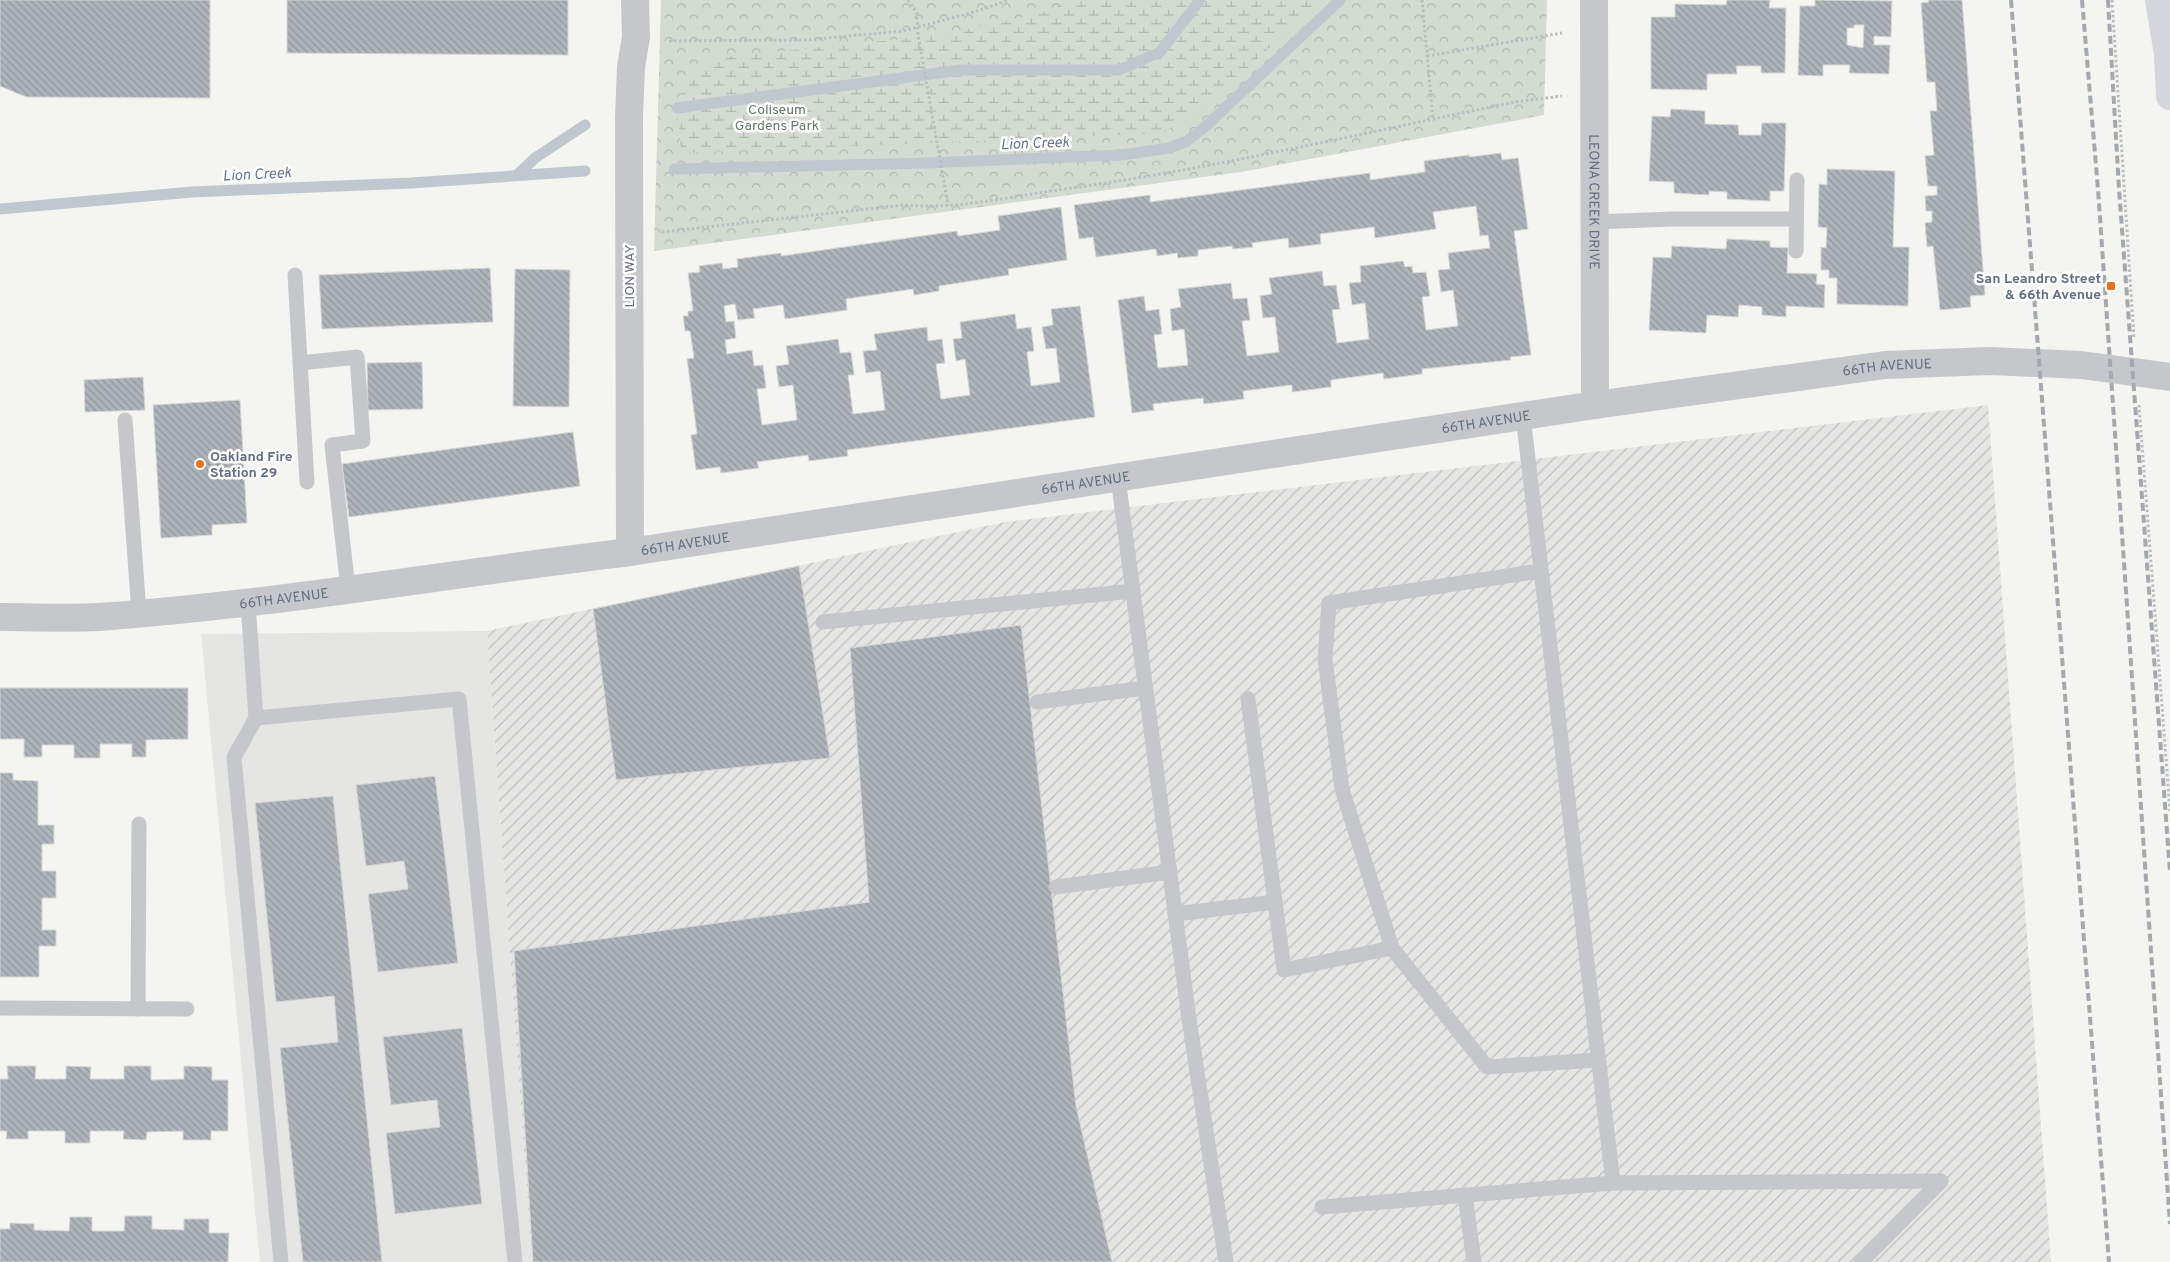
<svg xmlns="http://www.w3.org/2000/svg" width="2170" height="1262" font-family="Overpass,sans-serif">
<defs>
<pattern id="industrial-furrows" width="10" height="10" patternUnits="userSpaceOnUse" patternTransform="scale(1.25)"><rect width="10" height="10" fill="#e5e5e4"/><path d="M-1 1l2-2M0 10L10 0M9 11l2-2" fill="none" stroke="#bdbebe"/></pattern>
<pattern id="forest-crowns" width="20" height="18" patternUnits="userSpaceOnUse" patternTransform="scale(1.25)"><rect width="20" height="18" fill="#d4dcd2"/><path d="M2 6a3 3 0 1 1 6 0M12 15a3 3 0 1 1 6 0" fill="none" stroke="#b0b7b0"/></pattern>
<pattern id="wetland-marsh" width="20" height="14" patternUnits="userSpaceOnUse" patternTransform="scale(1.25)"><rect width="20" height="14" fill="#d4dcd2"/><path d="M1 5h8M5 5V1M11 12h8M15 12V8" fill="none" stroke="#b0b7b0"/></pattern>
<pattern id="building-back-hatch" width="6" height="6" patternUnits="userSpaceOnUse" patternTransform="scale(1.25)"><rect width="6" height="6" fill="#afb4bb"/><path d="M-1 5l2 2M0 0l6 6M5-1l2 2" fill="none" stroke="#92979d"/></pattern>
</defs>
<rect width="100%" height="100%" fill="#f4f5f1"/>
<path fill="#e5e5e4" d="M 487,631 L 532,1262 L 260,1262 L 201,634 Z"/>
<path fill="url(#industrial-furrows)" d="M 1988,405 L 2051,1262 L 532,1262 L 487,631 L 1005,522 Z"/>
<path fill="url(#forest-crowns)" d="M 661,0 L 1547,0 L 1544,115 L 1241,172 L 654,251 Z"/>
<path fill="url(#wetland-marsh)" d="M 1074,0 L 1320,0 L 1204,109 L 1181,123 L 1163,131 L 1144,134 L 681,153 L 679,124 L 674,102 L 713,58 L 932,36 L 1034,15 Z"/>
<g fill="none" stroke-linecap="round" stroke-linejoin="round">
<g stroke="#c0c8cf" stroke-width="11">
<path d="M 677,108 L 961,70 L 1119,70 L 1160,52 L 1200,0"/>
<path d="M 674,169 L 926,163 L 1121,155 L 1169,148 L 1187,141 L 1206,126 L 1340,0"/>
<path d="M 517,175 L 535,158 L 585,125"/>
<path d="M 0,209 L 192,192 L 411,183 L 585,171"/>
</g>
</g>
<g fill="url(#building-back-hatch)" stroke="#d6d6d4" fill-rule="evenodd">
<path d="M 0,0 L 210,0 L 210,98 L 26,97 L 0,86 Z"/>
<path d="M 287,0 L 568,0 L 568,55 L 287,53 Z"/>
<path d="M 1727,0 L 1770,0 L 1769,8 L 1786,8 L 1785,73 L 1761,73 L 1761,66 L 1736,66 L 1737,74 L 1707,74 L 1707,90 L 1651,89 L 1651,17 L 1675,17 L 1675,4 L 1726,5 Z"/>
<path d="M 1815,0 L 1892,1 L 1891,37 L 1874,36 L 1874,45 L 1890,45 L 1889,74 L 1849,73 L 1850,65 L 1823,65 L 1823,76 L 1798,75 L 1800,6 L 1815,6 ZM 1854,25 L 1864,25 L 1863,48 L 1847,45 L 1847,28 L 1854,28 Z"/>
<path d="M 1928,0 L 1962,0 L 1985,295 L 1970,296 L 1971,307 L 1940,310 L 1933,246 L 1927,247 L 1925,223 L 1932,222 L 1932,211 L 1926,211 L 1925,196 L 1937,195 L 1937,186 L 1928,186 L 1925,156 L 1934,155 L 1930,111 L 1937,111 L 1935,82 L 1927,82 L 1921,3 L 1929,2 Z"/>
<path d="M 1671,109 L 1705,111 L 1705,124 L 1738,125 L 1739,135 L 1761,135 L 1762,123 L 1786,123 L 1784,191 L 1770,191 L 1770,201 L 1727,199 L 1727,192 L 1709,191 L 1709,195 L 1674,193 L 1674,182 L 1649,181 L 1652,116 L 1670,117 Z"/>
<path d="M 1501,153 L 1502,160 L 1518,158 L 1528,229 L 1514,231 L 1531,355 L 1510,357 L 1511,360 L 1422,369 L 1422,374 L 1384,379 L 1383,373 L 1331,380 L 1331,387 L 1292,392 L 1292,385 L 1243,391 L 1244,399 L 1204,404 L 1203,398 L 1153,404 L 1154,410 L 1132,413 L 1118,300 L 1144,296 L 1146,311 L 1159,309 L 1162,334 L 1154,335 L 1158,368 L 1188,365 L 1184,329 L 1172,331 L 1170,309 L 1181,307 L 1178,289 L 1231,283 L 1233,299 L 1247,298 L 1250,320 L 1242,321 L 1247,356 L 1279,352 L 1275,317 L 1263,318 L 1260,296 L 1272,294 L 1269,278 L 1322,271 L 1324,286 L 1336,285 L 1340,309 L 1332,310 L 1337,343 L 1369,339 L 1365,303 L 1352,305 L 1349,283 L 1361,282 L 1360,266 L 1403,261 L 1405,267 L 1412,266 L 1413,273 L 1426,272 L 1430,296 L 1422,297 L 1426,330 L 1458,326 L 1453,290 L 1441,292 L 1438,270 L 1450,269 L 1448,253 L 1490,248 L 1488,235 L 1480,236 L 1476,206 L 1433,212 L 1436,229 L 1375,238 L 1374,227 L 1320,234 L 1321,244 L 1289,248 L 1288,238 L 1252,243 L 1253,247 L 1233,249 L 1232,246 L 1198,250 L 1198,256 L 1178,258 L 1177,253 L 1157,256 L 1156,249 L 1096,257 L 1093,237 L 1079,239 L 1074,205 L 1150,195 L 1150,202 L 1370,173 L 1370,180 L 1425,172 L 1424,161 L 1469,155 L 1469,157 Z"/>
<path d="M 1827,169 L 1895,171 L 1893,247 L 1909,247 L 1908,306 L 1837,304 L 1837,278 L 1829,278 L 1829,270 L 1821,270 L 1821,247 L 1826,248 L 1827,228 L 1818,227 L 1819,184 L 1827,185 Z"/>
<path d="M 1061,207 L 1067,260 L 1008,269 L 1009,275 L 939,286 L 939,291 L 914,295 L 913,289 L 846,299 L 847,310 L 785,319 L 783,305 L 753,309 L 755,318 L 738,320 L 735,304 L 724,306 L 726,322 L 734,321 L 736,338 L 725,340 L 727,354 L 752,350 L 754,366 L 763,365 L 766,388 L 757,389 L 762,425 L 797,420 L 793,385 L 779,387 L 776,366 L 789,364 L 786,346 L 838,339 L 840,353 L 851,352 L 854,375 L 848,375 L 853,414 L 885,410 L 880,371 L 866,373 L 863,351 L 877,350 L 874,334 L 927,327 L 928,341 L 942,339 L 945,363 L 936,364 L 941,399 L 970,395 L 965,359 L 956,361 L 953,339 L 962,338 L 960,322 L 1015,314 L 1017,329 L 1031,327 L 1034,351 L 1027,352 L 1031,386 L 1060,382 L 1056,348 L 1046,349 L 1042,327 L 1053,325 L 1051,309 L 1080,306 L 1095,417 L 847,450 L 848,456 L 809,461 L 808,455 L 757,462 L 759,468 L 721,473 L 720,467 L 696,470 L 691,435 L 697,434 L 687,359 L 694,358 L 690,331 L 685,331 L 683,316 L 688,316 L 688,311 L 693,311 L 688,273 L 700,272 L 699,266 L 722,263 L 723,269 L 738,267 L 737,259 L 781,253 L 781,256 L 957,231 L 958,236 L 1000,230 L 998,216 Z"/>
<path d="M 1727,239 L 1770,241 L 1770,247 L 1788,248 L 1787,273 L 1817,274 L 1816,284 L 1825,285 L 1824,308 L 1786,306 L 1786,317 L 1762,315 L 1762,307 L 1739,305 L 1738,317 L 1707,315 L 1706,333 L 1649,330 L 1653,257 L 1671,258 L 1672,246 L 1726,249 Z"/>
<path d="M 490,268 L 493,322 L 322,329 L 319,275 Z"/>
<path d="M 515,269 L 570,270 L 569,407 L 513,406 Z"/>
<path d="M 422,362 L 423,409 L 368,410 L 367,363 Z"/>
<path d="M 143,377 L 145,410 L 85,412 L 84,380 Z"/>
<path d="M 240,400 L 247,523 L 212,525 L 212,535 L 161,538 L 153,405 Z"/>
<path d="M 573,432 L 580,486 L 349,517 L 342,464 Z"/>
<path d="M 799,566 L 830,758 L 616,780 L 593,609 Z"/>
<path d="M 1021,625 L 1076,1106 L 1112,1262 L 533,1262 L 514,951 L 869,902 L 850,648 Z"/>
<path d="M 0,688 L 188,688 L 188,739 L 146,740 L 146,757 L 132,757 L 132,744 L 100,744 L 100,758 L 74,758 L 74,745 L 42,745 L 42,757 L 24,757 L 24,739 L 0,739 Z"/>
<path d="M 0,773 L 13,773 L 13,780 L 38,781 L 38,825 L 54,825 L 54,844 L 42,844 L 42,871 L 56,871 L 56,898 L 42,898 L 42,930 L 56,930 L 56,946 L 39,946 L 39,977 L 0,977 Z"/>
<path d="M 435,776 L 458,963 L 378,972 L 368,894 L 408,889 L 404,861 L 366,866 L 356,785 Z"/>
<path d="M 333,796 L 382,1262 L 303,1262 L 280,1048 L 338,1042 L 334,996 L 276,1002 L 255,803 Z"/>
<path d="M 462,1028 L 482,1204 L 395,1214 L 386,1133 L 440,1127 L 437,1100 L 391,1105 L 383,1037 Z"/>
<path d="M 7,1066 L 36,1066 L 35,1079 L 66,1079 L 66,1066 L 91,1067 L 90,1079 L 124,1079 L 124,1066 L 151,1066 L 151,1080 L 184,1079 L 184,1066 L 212,1067 L 212,1080 L 228,1080 L 228,1131 L 211,1131 L 211,1140 L 183,1140 L 183,1131 L 147,1132 L 146,1140 L 123,1139 L 124,1131 L 90,1131 L 90,1143 L 65,1143 L 65,1131 L 28,1131 L 28,1139 L 6,1139 L 7,1131 L 0,1131 L 0,1079 L 8,1079 Z"/>
<path d="M 125,1216 L 152,1216 L 152,1229 L 184,1230 L 184,1219 L 209,1219 L 209,1233 L 229,1233 L 228,1262 L 0,1262 L 0,1229 L 10,1229 L 10,1223 L 34,1224 L 34,1230 L 69,1231 L 70,1217 L 92,1217 L 92,1231 L 124,1231 Z"/>
</g>
<g fill="none" stroke-linecap="round" stroke-linejoin="round">
<g stroke="#bcbdc0" stroke-width="3" stroke-dasharray="2.5 2.5" stroke-linecap="butt">
<path d="M 908,0 L 917,13 L 918,35 L 948,205"/>
<path d="M 1422,0 L 1433,119"/>
<path d="M 2112,0 L 2134,339"/>
<path d="M 669,41 L 805,40 L 903,31 L 974,12 L 1009,0"/>
<path d="M 1427,56 L 1562,33"/>
<path d="M 662,232 L 904,205 C 955,210 1007,197 1058,190 C 1212,169 1363,133 1515,102 L 1562,96"/>
<path d="M 2139,405 L 2170,811"/>
</g>
<g stroke="#c5c7cb" stroke-width="15">
<path d="M 1595,222 L 1672,219 L 1796,219"/>
<path d="M 1796,251 L 1797,180"/>
<path d="M 295,275 L 307,482"/>
<path d="M 300,363 L 357,357 L 363,441 L 332,445 L 348,589"/>
<path d="M 1523,416 L 1613,1183 L 1941,1181"/>
<path d="M 125,420 L 139,613"/>
<path d="M 1118,478 L 1189,1019 L 1226,1262"/>
<path d="M 1540,571 L 1329,603 L 1325,659 L 1342,789 L 1392,948 L 1487,1067 L 1598,1060"/>
<path d="M 248,603 L 256,718 L 234,757 L 281,1262"/>
<path d="M 823,622 L 1133,591"/>
<path d="M 1248,699 L 1275,902"/>
<path d="M 1037,702 L 1145,688"/>
<path d="M 256,718 L 459,699 L 515,1262"/>
<path d="M 1056,887 L 1170,872"/>
<path d="M 1175,914 L 1275,902 L 1284,970 L 1392,948"/>
<path d="M 0,1008 L 187,1009"/>
<path d="M 138,1009 L 139,824"/>
<path d="M 1465,1195 L 1474,1262"/>
<path d="M 1322,1207 L 1613,1183"/>
<path d="M 1861,1262 L 1941,1181"/>
</g>
<g stroke="#c5c7cb" stroke-width="28">
<path id="s1" d="M 1594,0 L 1595,405"/>
<path d="M 630,552 L 629,118 L 631,67 L 636,37 L 635,0"/>
</g>
<path stroke="#c5c7cb" stroke-width="28" id="s2" d="M 0,617 C 33,617 66,619 99,617 C 277,604 453,573 630,552 L 1595,405 L 1885,365 L 1990,361 L 2081,365 L 2170,377"/>
<g stroke="#d4d6dc" stroke-width="28">
<path d="M 2159,0 L 2167,48"/>
<path d="M 2170,29 L 2168,57 L 2170,96"/>
</g>
<g stroke="#a4a8af" stroke-width="4" stroke-dasharray="8 4" stroke-linecap="butt">
<path d="M 2011,0 L 2109,1262"/>
<path d="M 2082,0 L 2098,189 L 2170,1224"/>
<path d="M 2108,0 L 2119,189 L 2170,872"/>
</g>
</g>
<g fill="#e67320" stroke="#fff" stroke-width="2">
<rect x="2106" y="281" width="10" height="10" rx="2.5"/>
<circle cx="200" cy="464" r="5"/>
</g>
<g text-anchor="middle" stroke-width="5" stroke-linejoin="round" paint-order="stroke">
<g font-size="14" fill="#627a62" stroke="#fff">
<text x="777" y="114">Coliseum<tspan x="777" dy="16">Gardens Park</tspan></text>
</g>
<g font-size="14" fill="#636f83" stroke="#fff">
<text dy="5" stroke="none"><textPath href="#s1" startOffset="202">LEONA CREEK DRIVE</textPath></text>
<text transform="translate(629 276) rotate(-90)" y="5">LION WAY</text>
<text dy="5" stroke="none"><textPath href="#s2" startOffset="1905">66TH AVENUE</textPath></text>
<text dy="5" stroke="none"><textPath href="#s2" startOffset="1500">66TH AVENUE</textPath></text>
<text dy="5" stroke="none"><textPath href="#s2" startOffset="1095">66TH AVENUE</textPath></text>
<text dy="5" stroke="none"><textPath href="#s2" startOffset="690">66TH AVENUE</textPath></text>
<text dy="5" stroke="none"><textPath href="#s2" startOffset="285">66TH AVENUE</textPath></text>
</g>
<g font-size="14" font-weight="bold" fill="#636f83" stroke="#fff" text-anchor="end">
<text x="2101" y="283">San Leandro Street<tspan x="2101" dy="16">&amp; 66th Avenue</tspan></text>
<text x="210" y="461" text-anchor="start">Oakland Fire<tspan x="210" dy="16">Station 29</tspan></text>
</g>
<g font-size="15" font-style="italic" fill="#637787" stroke="#fff">
<text transform="translate(1035 143) rotate(-2)" y="5">Lion Creek</text>
<text transform="translate(257 174) rotate(-3)" y="5">Lion Creek</text>
</g>
</g>
</svg>
